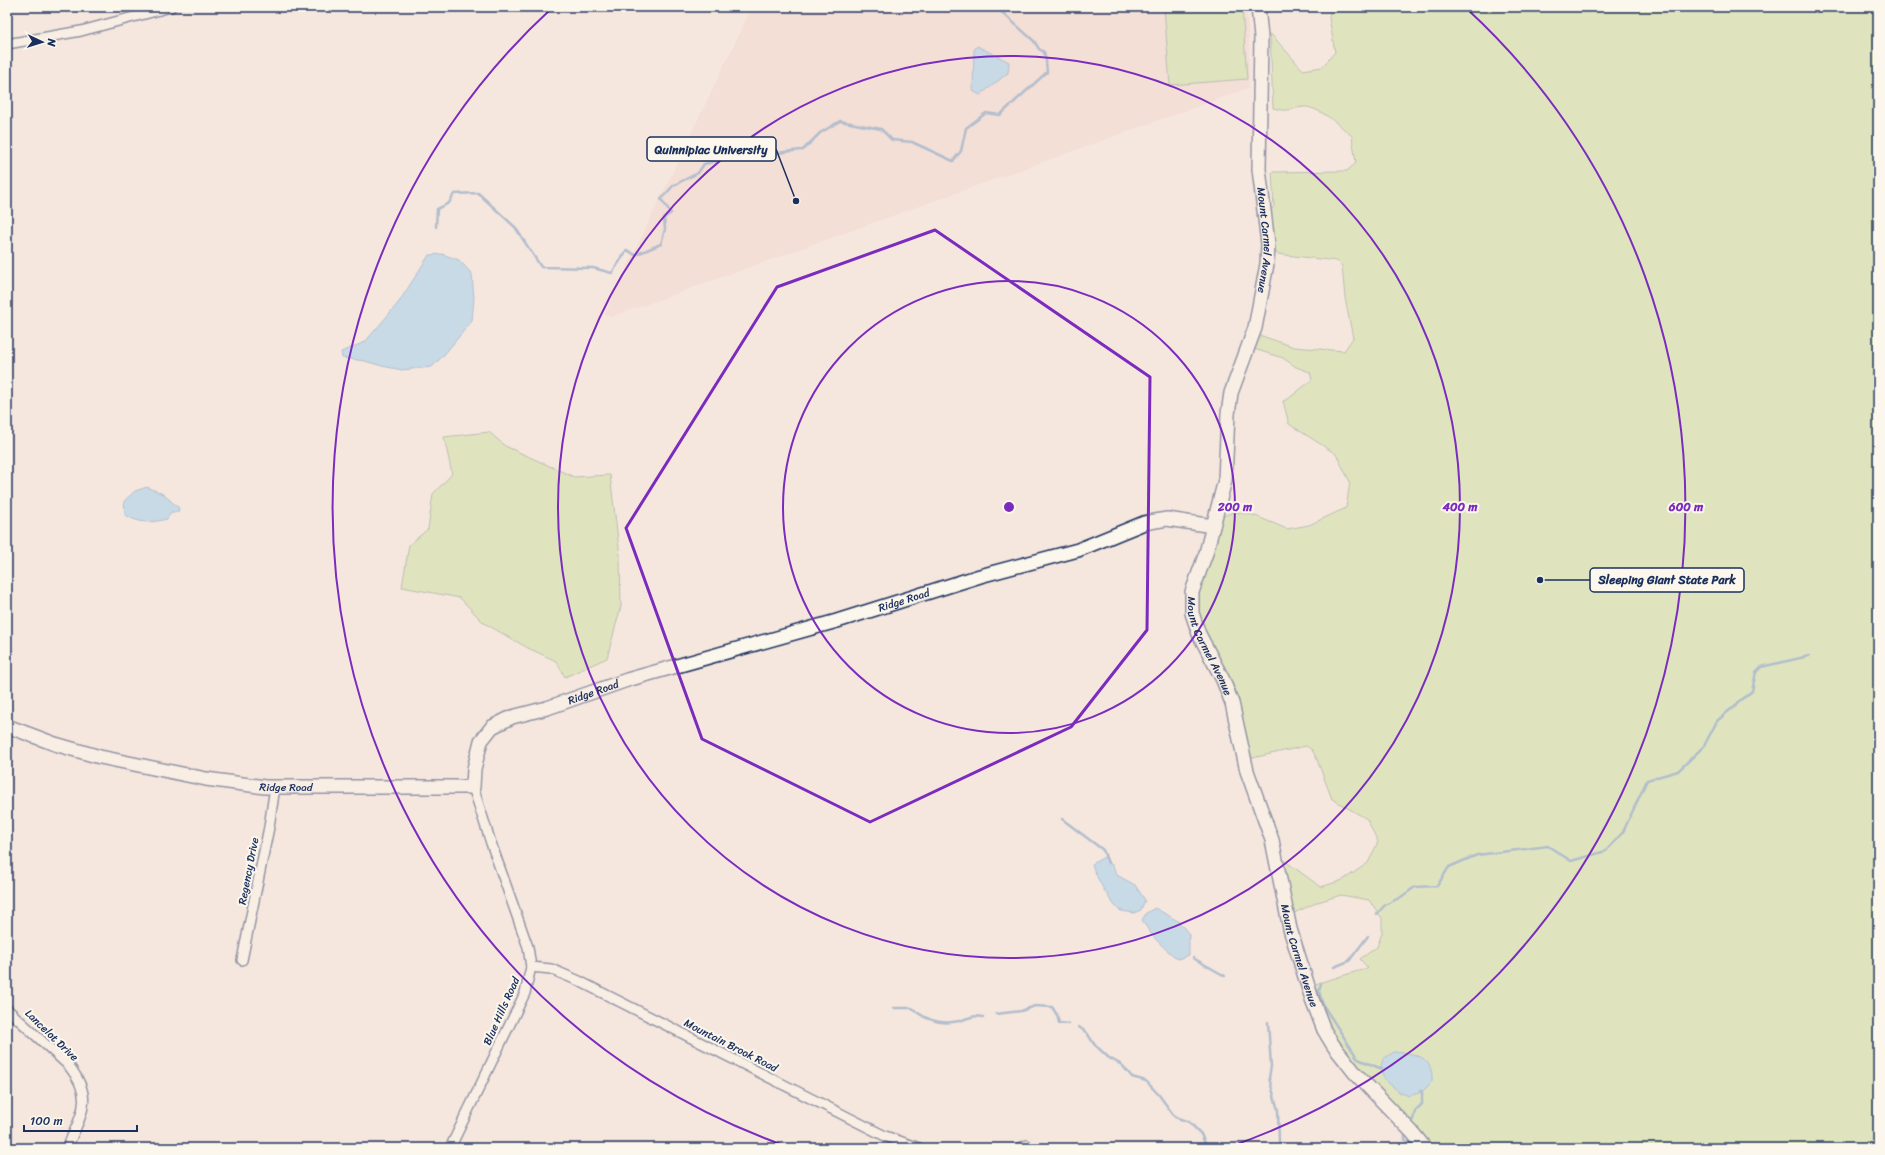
<svg xmlns="http://www.w3.org/2000/svg" width="1885" height="1155" font-family="Sriracha,sans-serif">
<rect width="100%" height="100%" fill="#f6e7de"/>
<filter id="ink" filterUnits="userSpaceOnUse"><feTurbulence type="fractalNoise" baseFrequency=".025" numOctaves="2"/><feDisplacementMap in="SourceGraphic" scale="8" xChannelSelector="R" yChannelSelector="G"/><feConvolveMatrix kernelMatrix="1 2 1 2 8 2 1 2 1" color-interpolation-filters="sRGB"/></filter>
<g filter="url(#ink)">
<path fill="#f0d4cd" d="M 752,7 L 1246,7 L 1249,37 L 1249,88 L 611,317 L 604,315 Z"/>
<g fill="#c4e198" stroke="#70887b">
<path d="M 1164,7 L 1242,7 L 1247,79 L 1170,85 Z"/>
<path d="M 1331,7 L 1878,7 L 1878,1148 L 1431,1148 L 1348,1057 L 1328,1023 L 1312,985 L 1368,968 L 1360,959 L 1377,947 L 1382,933 L 1382,918 L 1369,900 L 1341,895 L 1318,902 L 1292,914 L 1282,859 L 1321,887 L 1343,880 L 1368,863 L 1378,842 L 1367,819 L 1332,799 L 1316,757 L 1312,750 L 1306,746 L 1248,759 L 1195,606 L 1197,594 L 1223,516 L 1234,512 L 1253,515 L 1287,529 L 1309,525 L 1346,508 L 1350,482 L 1336,454 L 1289,424 L 1283,401 L 1288,399 L 1312,380 L 1310,372 L 1296,367 L 1283,358 L 1254,349 L 1259,335 L 1294,347 L 1344,351 L 1353,338 L 1345,298 L 1342,266 L 1337,261 L 1277,254 L 1272,246 L 1269,212 L 1274,207 L 1272,172 L 1347,171 L 1356,163 L 1352,136 C 1342,127 1318,106 1304,107 C 1289,108 1289,113 1273,108 L 1270,33 L 1303,70 L 1322,67 L 1335,52 L 1329,17 Z"/>
<path d="M 489,432 L 505,446 L 574,477 L 610,475 L 620,556 L 621,606 L 607,658 L 565,677 L 556,661 L 528,648 L 484,623 L 460,598 L 402,587 L 409,545 L 428,529 L 433,494 L 452,474 L 444,437 Z"/>
</g>
<g fill="#91c9f0" stroke="#628bb6">
<path d="M 977,46 L 1009,62 L 1008,73 L 980,95 L 973,91 L 974,50 Z"/>
<path d="M 442,254 L 459,260 L 472,274 L 474,298 L 472,321 L 443,356 L 432,367 L 402,370 L 382,366 L 365,361 L 342,358 L 341,352 L 365,342 L 399,302 L 429,255 Z"/>
<path d="M 147,487 L 163,494 L 179,508 L 178,512 L 171,512 L 167,519 C 150,523 141,524 125,515 L 124,501 L 135,491 Z"/>
<path d="M 1104,857 L 1112,865 L 1117,875 L 1135,885 L 1145,900 L 1141,910 L 1134,913 C 1130,912 1123,912 1119,910 C 1110,902 1095,876 1092,864 Z"/>
<path d="M 1155,908 L 1178,921 L 1189,934 L 1189,955 L 1178,959 C 1163,948 1151,936 1142,920 L 1146,913 Z"/>
<path d="M 1394,1052 C 1415,1053 1434,1056 1432,1082 L 1422,1092 L 1409,1096 L 1399,1092 L 1384,1079 L 1380,1069 L 1383,1059 Z"/>
</g>
<g fill="none" stroke-linecap="round" stroke-linejoin="round">
<g stroke="#628bb6" stroke-width="2.5">
<path d="M 436,227 L 437,209 L 449,203 L 454,194 L 478,193 L 515,227 L 541,267 L 593,268 L 612,273 L 627,250 L 635,255 L 661,244 L 665,229 L 664,218 L 671,213 L 661,199 L 674,185 L 698,173 L 704,164 L 721,160 L 725,149 C 729,151 733,155 736,155 C 758,159 781,151 803,150 L 820,133 L 840,121 L 881,129 L 892,140 L 912,142 L 953,161 L 961,151 L 966,128 L 986,113 L 1000,115 L 1047,72 L 1046,61 L 1044,52 L 1039,49 L 1034,41 L 996,7"/>
<path d="M 1062,819 L 1103,850 L 1108,863"/>
<path d="M 1377,914 L 1385,905 L 1401,897 L 1415,887 L 1437,886 L 1449,867 L 1477,855 L 1548,846 L 1571,861 L 1606,851 L 1623,832 L 1647,780 L 1678,771 L 1704,746 L 1717,721 L 1752,691 L 1756,672 L 1761,667 L 1809,656"/>
<path d="M 1193,958 L 1225,976"/>
<path d="M 1334,967 L 1349,961 L 1368,936"/>
<path d="M 1321,983 L 1319,991 L 1323,1005 L 1358,1059 L 1382,1069"/>
<path d="M 893,1008 L 912,1008 C 925,1020 941,1025 959,1021 C 970,1018 971,1015 983,1017"/>
<path d="M 996,1014 L 1021,1011 L 1035,1006 L 1052,1007 L 1057,1015 L 1059,1023 L 1069,1024"/>
<path d="M 1268,1022 L 1271,1066 L 1269,1078 L 1278,1110 L 1279,1142 L 1283,1148"/>
<path d="M 1079,1027 L 1087,1033 L 1094,1044 L 1109,1058 L 1122,1065 L 1132,1077 L 1146,1081 L 1159,1095 L 1175,1117 L 1189,1122 L 1201,1134 L 1207,1148"/>
<path d="M 1412,1124 L 1415,1111 L 1422,1104 L 1422,1092 L 1420,1090"/>
<path d="M 1405,1132 L 1405,1140 L 1411,1143 L 1413,1148"/>
</g>
<defs>
<g id="street">
<path d="M 7,44 L 81,31 L 171,7"/>
<path d="M 242,960 L 269,827 L 275,787"/>
<path d="M 531,967 L 551,969 L 579,981 L 885,1136 L 919,1148"/>
<path d="M 7,1009 L 69,1066 C 95,1099 81,1114 67,1148"/>
<path d="M 450,1148 L 525,993 L 531,967 L 528,947 L 491,843 L 473,787"/>
<path d="M 1020,1148 L 1027,1145"/>
</g>
<g id="secondary">
<path id="s1" d="M 1258,7 L 1261,37 L 1259,169 L 1268,244 L 1267,264 L 1255,328 L 1231,393 L 1228,414 L 1225,480 L 1206,553 L 1192,592 L 1192,613 L 1199,634 L 1223,680 L 1232,703 L 1247,771 L 1272,840 L 1290,929 L 1312,999 L 1324,1030 L 1333,1045 L 1355,1073 L 1412,1132 L 1425,1148"/>
<path id="s2" d="M 7,726 L 55,744 L 100,757 L 206,779 L 265,787 L 473,787 L 474,769 L 481,741 L 492,727 L 512,717 L 547,708 L 627,680 L 837,621 L 980,576 L 1078,550 L 1144,523 L 1167,519 L 1213,526"/>
</g>
</defs>
<use href="#street" stroke="#1b2f5e" stroke-width="12"/>
<use href="#secondary" stroke="#1b2f5e" stroke-width="16"/>
<use href="#street" stroke="#fbf7ec" stroke-width="9"/>
<use href="#secondary" stroke="#fbf7ec" stroke-width="13"/>
</g>
</g>
<path d="M0 0H1885V1155H0ZM 935,230 L 1150,377 L 1147,630 L 1071,727 L 870,822 L 702,739 L 626,528 L 777,287 Z" fill="#f6e7de" fill-opacity=".55" fill-rule="evenodd"/>
<path fill="none" stroke="#7b2cbf" stroke-width="3" stroke-linejoin="round" d="M 935,230 L 1150,377 L 1147,630 L 1071,727 L 870,822 L 702,739 L 626,528 L 777,287 Z"/>
<g fill="none" stroke="#7b2cbf" stroke-width="2">
<circle cx="1009" cy="507" r="226"/>
<circle cx="1009" cy="507" r="451"/>
<path d="M789 1147A677 677 0 0 1 552 8M1466 8A677 677 0 0 1 1229 1147"/>
</g>
<g text-anchor="middle" stroke-width="4" stroke-linejoin="round" paint-order="stroke">
<g font-size="11" fill="#1b2f5e" stroke="#fbf7ec">
<text dy="4" stroke="none"><textPath href="#s1" startOffset="234">Mount Carmel Avenue</textPath></text>
<text dy="4" stroke="none"><textPath href="#s2" startOffset="970">Ridge Road</textPath></text>
<text dy="4" stroke="none"><textPath href="#s1" startOffset="654">Mount Carmel Avenue</textPath></text>
<text dy="4" stroke="none"><textPath href="#s2" startOffset="646">Ridge Road</textPath></text>
<text dy="4" stroke="none"><textPath href="#s2" startOffset="287">Ridge Road</textPath></text>
<text transform="translate(248 871) rotate(-79)" y="4">Regency Drive</text>
<text dy="4" stroke="none"><textPath href="#s1" startOffset="978">Mount Carmel Avenue</textPath></text>
<text transform="translate(501 1011) rotate(-66)" y="4">Blue Hills Road</text>
<text transform="translate(52 1035) rotate(44)" y="4">Lancelot Drive</text>
<text transform="translate(731 1045) rotate(27)" y="4">Mountain Brook Road</text>
</g>
</g>
<circle cx="1009" cy="507" r="6" fill="#7b2cbf" stroke="#fbf7ec" stroke-width="2"/>
<g font-size="12" text-anchor="middle" font-weight="bold" fill="#7b2cbf" stroke="#fbf7ec" stroke-width="4" stroke-linejoin="round" paint-order="stroke">
<text x="1235" y="511">200 m</text>
<text x="1460" y="511">400 m</text>
<text x="1686" y="511">600 m</text>
</g>
<path fill="none" stroke="#1b2f5e" stroke-width="1.5" d="M796 201L776 149M1540 580L1590 580"/>
<g fill="#1b2f5e" stroke="#fbf7ec" stroke-width="1.5">
<circle cx="796" cy="201" r="4"/>
<circle cx="1540" cy="580" r="4"/>
</g>
<g fill="#fbf7ec" stroke="#1b2f5e" stroke-width="1.5">
<rect x="647" y="137" width="129" height="24" rx="4"/>
<rect x="1590" y="568" width="154" height="24" rx="4"/>
</g>
<g font-size="12" text-anchor="middle" font-weight="bold" fill="#1b2f5e">
<text x="711" y="154">Quinnipiac University</text>
<text x="1667" y="584">Sleeping Giant State Park</text>
</g>
<rect width="1885" height="1155" fill="none" stroke="#fbf7ec" stroke-width="24"/>
<rect x="12" y="12" width="1861" height="1131" fill="none" stroke="#1b2f5e" stroke-width="1.5" filter="url(#ink)"/>
<g transform="translate(42 42) rotate(94)" stroke="#fbf7ec" stroke-width="3" paint-order="stroke">
<path d="M0-3L7 15L0 10L-7 15Z" fill="#1b2f5e"/>
<text y="-6" font-size="11" font-weight="bold" text-anchor="middle" fill="#1b2f5e">N</text>
</g>
<path d="M24 1125v6h113v-6" fill="none" stroke="#1b2f5e" stroke-width="2"/>
<text x="30" y="1125" font-size="12" fill="#1b2f5e" stroke="#fbf7ec" stroke-width="3" paint-order="stroke">100 m</text>
</svg>
